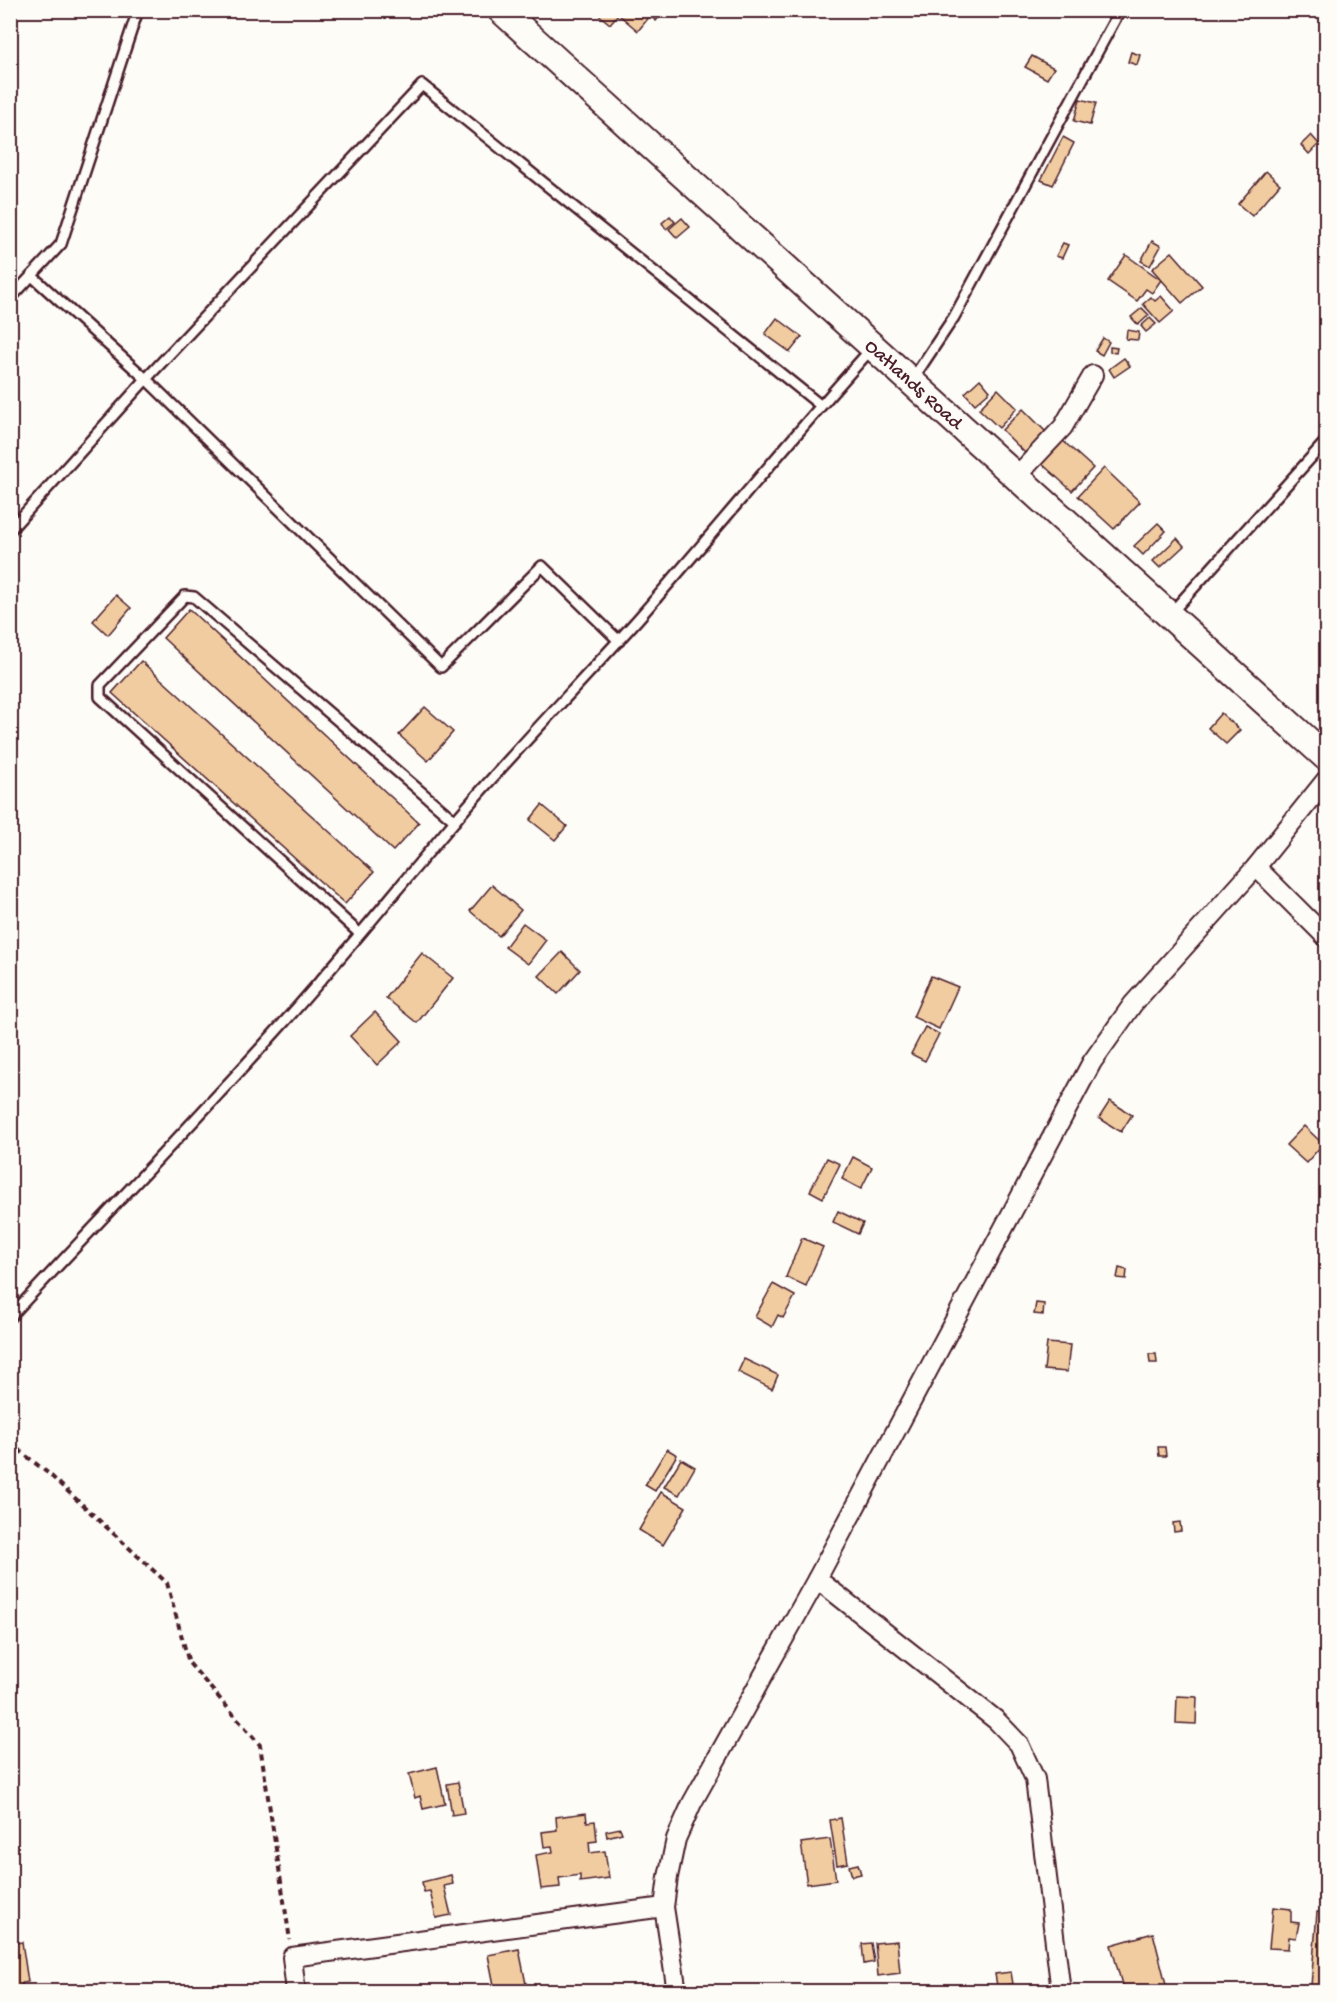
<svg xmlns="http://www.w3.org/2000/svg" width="1337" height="2002" font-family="'Gochi Hand',sans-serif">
<rect width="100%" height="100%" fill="#fdfcf7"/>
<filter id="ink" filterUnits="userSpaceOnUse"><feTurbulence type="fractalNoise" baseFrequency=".0167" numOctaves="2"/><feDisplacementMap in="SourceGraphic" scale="12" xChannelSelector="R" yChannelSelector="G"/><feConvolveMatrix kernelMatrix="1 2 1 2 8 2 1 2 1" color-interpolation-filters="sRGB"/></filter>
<g filter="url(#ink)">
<g fill="#f1cca1" stroke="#4a1f2b" stroke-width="1.5">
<path d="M 593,10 L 665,10 L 656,21 L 650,16 L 638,31 L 618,14 L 610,24 Z"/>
<path d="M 1131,52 L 1140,55 L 1137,65 L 1128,62 Z"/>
<path d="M 1032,56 L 1054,68 L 1047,79 L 1025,67 Z"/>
<path d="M 1080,99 L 1096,103 L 1090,125 L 1074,121 Z"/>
<path d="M 1311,135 L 1319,144 L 1309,154 L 1301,145 Z"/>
<path d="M 1063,137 L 1074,143 L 1053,185 L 1041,180 Z"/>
<path d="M 1266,171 L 1280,184 L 1252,216 L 1238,204 Z"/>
<path d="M 670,216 L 675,222 L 666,229 L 662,223 Z"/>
<path d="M 682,218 L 690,227 L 677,238 L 669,229 Z"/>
<path d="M 1152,241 L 1161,246 L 1150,266 L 1141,261 Z"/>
<path d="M 1063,243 L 1068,245 L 1062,258 L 1056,256 Z"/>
<path d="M 1172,252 L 1202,286 L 1182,303 L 1152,269 Z"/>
<path d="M 1126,255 L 1161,280 L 1152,293 L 1146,289 L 1137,301 L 1108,281 Z"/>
<path d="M 1161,296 L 1174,311 L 1160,323 L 1143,304 L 1151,297 L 1155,301 Z"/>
<path d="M 1142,308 L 1149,315 L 1138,325 L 1131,317 Z"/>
<path d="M 777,318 L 802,337 L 790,352 L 765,334 Z"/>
<path d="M 1150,318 L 1156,324 L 1146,332 L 1141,326 Z"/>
<path d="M 1127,330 L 1139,332 L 1138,340 L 1126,339 Z"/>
<path d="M 1103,338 L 1109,342 L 1102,355 L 1095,351 Z"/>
<path d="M 1110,347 L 1117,348 L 1116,353 L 1110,352 Z"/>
<path d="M 1124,358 L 1130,366 L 1114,377 L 1109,369 Z"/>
<path d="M 980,379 L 990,391 L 975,404 L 965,393 Z"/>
<path d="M 998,389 L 1017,408 L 999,428 L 979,409 Z"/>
<path d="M 1023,409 L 1046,432 L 1025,453 L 1002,430 Z"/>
<path d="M 1062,440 L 1093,468 L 1072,491 L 1041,463 Z"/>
<path d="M 1104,468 L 1140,502 L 1114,529 L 1078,496 Z"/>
<path d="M 1158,523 L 1166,531 L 1143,555 L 1134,546 Z"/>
<path d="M 1177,538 L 1184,546 L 1160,568 L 1153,561 Z"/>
<path d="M 116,595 L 131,608 L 108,635 L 93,621 Z"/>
<path d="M 189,609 L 419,823 L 393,851 L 163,638 Z"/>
<path d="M 141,661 L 374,872 L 345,904 L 112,693 Z"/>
<path d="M 425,707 L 453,732 L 428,761 L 399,735 Z"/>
<path d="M 1221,713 L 1240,730 L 1226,744 L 1208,728 Z"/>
<path d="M 542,805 L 567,826 L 555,840 L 530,820 Z"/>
<path d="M 492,885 L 521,910 L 499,936 L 470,911 Z"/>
<path d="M 523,923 L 546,940 L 528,964 L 505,947 Z"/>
<path d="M 562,952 L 580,970 L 558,994 L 539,976 Z"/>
<path d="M 422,953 L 453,978 L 417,1023 L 386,998 Z"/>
<path d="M 931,976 L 958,987 L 939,1029 L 913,1017 Z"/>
<path d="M 375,1012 L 402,1041 L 377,1065 L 350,1036 Z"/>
<path d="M 925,1027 L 939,1034 L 925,1061 L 911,1054 Z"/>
<path d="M 1110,1101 L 1132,1115 L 1121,1132 L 1099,1118 Z"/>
<path d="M 1304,1126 L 1323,1144 L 1306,1163 L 1286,1145 Z"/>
<path d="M 853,1157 L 872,1167 L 861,1189 L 842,1179 Z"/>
<path d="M 827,1158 L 840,1164 L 823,1198 L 810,1191 Z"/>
<path d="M 1326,1161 L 1326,1175 L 1320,1168 Z"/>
<path d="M 838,1211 L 863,1223 L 858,1234 L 833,1222 Z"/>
<path d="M 802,1238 L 823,1247 L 806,1286 L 786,1277 Z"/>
<path d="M 1119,1268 L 1127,1270 L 1126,1279 L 1117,1278 Z"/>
<path d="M 773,1284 L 795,1296 L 783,1318 L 778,1315 L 772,1327 L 755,1317 Z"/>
<path d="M 1036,1303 L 1044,1304 L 1043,1315 L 1034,1314 Z"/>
<path d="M 1047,1343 L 1070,1345 L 1067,1372 L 1044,1370 Z"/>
<path d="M 1149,1354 L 1156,1354 L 1157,1363 L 1150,1363 Z"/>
<path d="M 744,1359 L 778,1375 L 772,1389 L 738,1372 Z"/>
<path d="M 1158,1447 L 1165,1447 L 1166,1456 L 1159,1456 Z"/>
<path d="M 667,1449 L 677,1455 L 655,1491 L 645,1485 Z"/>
<path d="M 681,1459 L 695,1467 L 679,1495 L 664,1487 Z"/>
<path d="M 661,1492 L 686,1507 L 663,1545 L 639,1530 Z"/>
<path d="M 1180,1522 L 1181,1531 L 1174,1532 L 1173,1523 Z"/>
<path d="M 1177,1696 L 1197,1697 L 1196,1724 L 1176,1723 Z"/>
<path d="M 437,1767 L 445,1804 L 423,1809 L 420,1796 L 415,1798 L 409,1774 Z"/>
<path d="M 458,1782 L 464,1813 L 452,1815 L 447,1784 Z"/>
<path d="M 586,1813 L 587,1822 L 595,1821 L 597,1841 L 589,1842 L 590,1853 L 605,1851 L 609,1878 L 580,1882 L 580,1875 L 559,1878 L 560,1887 L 541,1889 L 536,1855 L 553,1852 L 552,1846 L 544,1847 L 542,1832 L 557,1830 L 556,1817 Z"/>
<path d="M 841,1818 L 848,1863 L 837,1865 L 830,1820 Z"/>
<path d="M 620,1828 L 622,1833 L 607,1837 L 606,1831 Z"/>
<path d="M 830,1839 L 836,1880 L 807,1884 L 801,1843 Z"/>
<path d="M 858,1864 L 861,1874 L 852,1876 L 849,1866 Z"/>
<path d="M 451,1875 L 453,1884 L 444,1886 L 451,1915 L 436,1918 L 430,1891 L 424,1892 L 422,1882 Z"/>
<path d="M 1273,1907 L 1291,1909 L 1291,1922 L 1299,1923 L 1296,1938 L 1289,1937 L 1288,1949 L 1269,1948 Z"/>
<path d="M 1317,1912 L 1326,1913 L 1326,1987 L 1311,1986 Z"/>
<path d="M 1153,1933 L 1168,1992 L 1124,1992 L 1111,1945 Z"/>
<path d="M 897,1941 L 900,1973 L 878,1976 L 875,1943 Z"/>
<path d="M 22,1942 L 28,1982 L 22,1983 L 23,1992 L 10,1992 L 10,1944 Z"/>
<path d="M 871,1943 L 874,1962 L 864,1964 L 862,1944 Z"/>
<path d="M 519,1949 L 526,1984 L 495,1990 L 488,1955 Z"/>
<path d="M 1011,1972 L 1013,1984 L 997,1986 L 995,1974 Z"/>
</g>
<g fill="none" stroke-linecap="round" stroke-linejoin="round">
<defs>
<g id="lane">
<path d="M 32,276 L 146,379 L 441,667 L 542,566 L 619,641"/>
<path d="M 10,299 L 61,244 L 138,10"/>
<path d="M 912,380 L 954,317 L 1120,10"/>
<path d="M 10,530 L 146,379 L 422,85 L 820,405"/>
<path d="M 1171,613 L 1326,441"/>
<path d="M 359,933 L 100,697 L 100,685 L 185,596 L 194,597 L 455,821"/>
<path d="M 10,1317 C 99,1221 190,1127 277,1030 C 338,963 395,891 454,822 C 513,752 577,687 638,619 C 717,529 792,437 872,348"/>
</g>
<g id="street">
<path d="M 1017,476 L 1063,427 L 1093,375"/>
<path d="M 1256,867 L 1326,937"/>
<path d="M 817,1579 L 996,1720 L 1019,1744 L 1035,1779 L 1061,1992"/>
<path d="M 296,1992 L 292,1957 L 664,1907"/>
<path d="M 677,1992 L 664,1907 L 668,1877 L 676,1839 L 692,1803 L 817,1579 L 1092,1062 L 1133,1004 L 1256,867 L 1326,780"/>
</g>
<path id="secondary" d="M 501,10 L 1326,757"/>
</defs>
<use href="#lane" stroke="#4a1f2b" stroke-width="14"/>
<use href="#street" stroke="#4a1f2b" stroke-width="22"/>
<use href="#secondary" stroke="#4a1f2b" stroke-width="30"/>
<path stroke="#4a1f2b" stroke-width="4" stroke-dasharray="6 4.5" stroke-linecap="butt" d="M 10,1443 L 49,1474 L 167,1583 L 189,1663 L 260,1745 L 290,1940"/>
<use href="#lane" stroke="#fdfcf7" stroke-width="9"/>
<use href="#street" stroke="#fdfcf7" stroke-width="18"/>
<use href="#secondary" stroke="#fdfcf7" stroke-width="26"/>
</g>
</g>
<g text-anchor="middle" stroke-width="4.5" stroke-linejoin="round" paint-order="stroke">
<g font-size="20" fill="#4a1f2b" stroke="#fdfcf7">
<text transform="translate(915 383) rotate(42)" y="7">Oatlands Road</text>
</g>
</g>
<rect width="1337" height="2002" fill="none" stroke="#fdfcf7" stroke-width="36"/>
<rect x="18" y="18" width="1301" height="1966" fill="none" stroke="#4a1f2b" stroke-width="2" filter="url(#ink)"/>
</svg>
